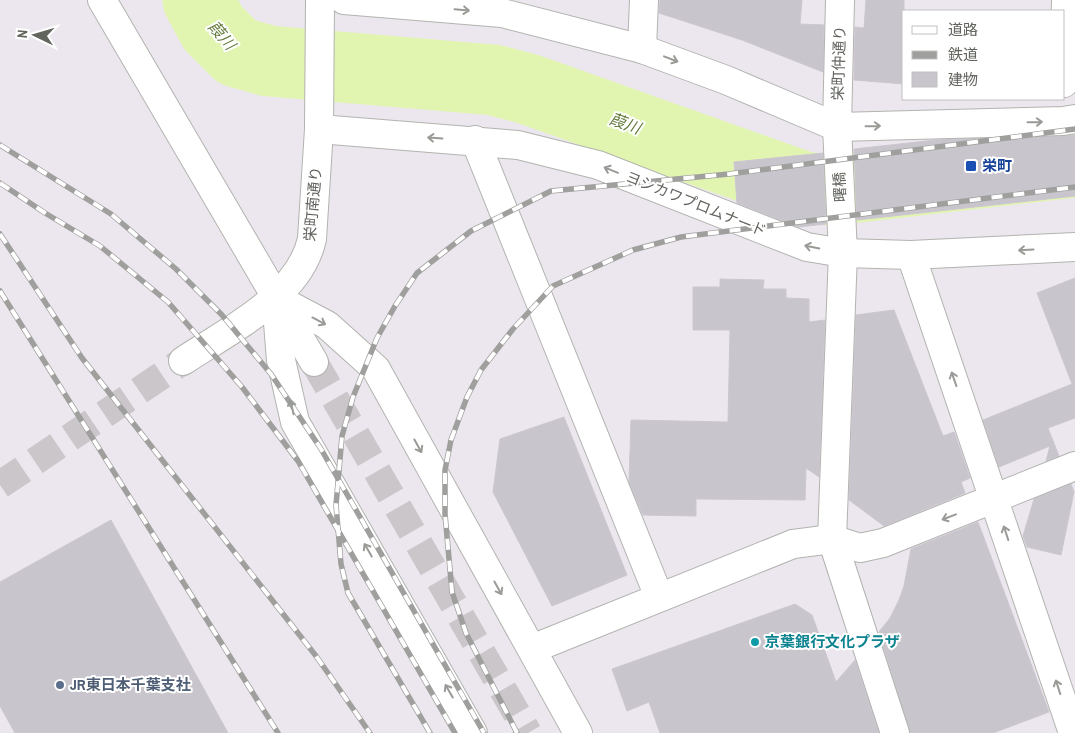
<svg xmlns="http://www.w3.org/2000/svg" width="1075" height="733" font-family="'Archivo Narrow','Noto Sans JP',sans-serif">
<rect width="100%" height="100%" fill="#ece7ee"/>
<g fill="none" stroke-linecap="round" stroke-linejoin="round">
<path stroke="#e1f5b1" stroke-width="71" d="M 198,0 L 213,28 L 237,52 L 269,61 L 494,80 L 528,89 L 804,187 L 832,190 L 1075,162"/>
</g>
<g fill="#c9c5cc" stroke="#cdc6d2">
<path d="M 660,0 L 802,0 L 800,24 L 824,25 L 823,72 L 742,40 L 659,13 Z"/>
<path d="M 866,0 L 904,0 L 904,84 L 854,80 L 855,27 L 864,28 Z"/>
<path d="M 1075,135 L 1075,196 L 857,220 L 854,149 L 935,140 Z"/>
<path d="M 823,153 L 826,224 L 798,227 L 737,203 L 734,162 Z"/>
<path d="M 1075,278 L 1075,418 L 1048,428 L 1059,456 L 1046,461 L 1050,446 L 999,467 L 983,420 L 1072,384 L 1037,293 Z"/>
<path d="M 720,279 L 764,280 L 763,289 L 786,289 L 786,298 L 809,299 L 809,322 L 825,320 L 819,477 L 806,468 L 805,500 L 696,499 L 696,516 L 643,515 L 629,482 L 631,420 L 728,422 L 730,330 L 693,330 L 693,287 L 720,287 Z"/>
<path d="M 894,310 L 943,436 L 954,432 L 970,478 L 961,482 L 965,493 L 884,526 L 849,500 L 856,315 Z"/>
<path d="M 564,417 L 627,575 L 552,606 L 493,492 L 500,439 Z"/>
<path d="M 1071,484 L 1074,492 L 1061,555 L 1027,547 L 1023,536 L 1034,499 Z"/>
<path d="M 111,520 L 228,733 L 15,733 L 0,706 L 0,582 Z"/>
<path d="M 978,522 L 1049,712 L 993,733 L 910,733 L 879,632 L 890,618 L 899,600 L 904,586 L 911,549 Z"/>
<path d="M 795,604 L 812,615 L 836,682 L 855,660 L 879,733 L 660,733 L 649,702 L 627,711 L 612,669 Z"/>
</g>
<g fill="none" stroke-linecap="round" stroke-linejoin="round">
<g stroke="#cac6ca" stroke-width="28" stroke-dasharray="28 14" stroke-linecap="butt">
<path d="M 314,362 L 528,733"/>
<path d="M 0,485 L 183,361"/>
</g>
<defs>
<g id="minor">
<path d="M 344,0 L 502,13 L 642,49 L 726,80 L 837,127 L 1063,121 L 1075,119"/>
<path d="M 840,0 L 837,127 L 843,253 L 832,539 L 895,733"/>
<path d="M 642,49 L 644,0"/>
<path d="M 1064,83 L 1066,0"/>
<path d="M 319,129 L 518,145 L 598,165 L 807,247 L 843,253 L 911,255 L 1075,247"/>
<path d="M 475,140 L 659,597"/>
<path d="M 911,255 L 1073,733"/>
<path d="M 532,649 L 793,544 L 832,539 L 860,548 L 883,543 L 1075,466"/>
</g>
<g id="tertiary">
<path d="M 102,0 L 314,362"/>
<path d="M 276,298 L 327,325 L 376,369 L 578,733"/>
<path d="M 276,298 L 281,360 L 295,422 L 473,733"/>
<path d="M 183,361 C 229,330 299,297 312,239 L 319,129 L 320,0"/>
</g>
</defs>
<use href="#minor" stroke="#b2b4af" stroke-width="30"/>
<use href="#tertiary" stroke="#b2b4af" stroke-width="30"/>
<use href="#minor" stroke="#fff" stroke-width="28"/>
<use href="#tertiary" stroke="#fff" stroke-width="28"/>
<defs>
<g id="rail">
<path d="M 0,145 L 111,214 L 176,269 L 222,315 L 271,374 L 321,449 L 484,733"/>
<path d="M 0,183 L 45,213 L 100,246 L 168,302 L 242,387 L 298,461 L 455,733"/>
<path d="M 0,234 L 82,358 L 316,656 L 370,733"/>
<path d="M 0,291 L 278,733"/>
<path d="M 430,733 L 348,593 L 341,564 L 336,505 L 342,436 L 353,397 L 377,338 L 395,306 L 417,273 L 471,231 L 551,191 L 729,174 L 1075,129"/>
<path d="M 517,733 L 466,633 L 452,592 L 445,514 L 445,470 L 451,440 L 467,397 L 481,370 L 513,329 L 553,286 L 633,250 L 681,237 L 1075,187"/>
</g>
</defs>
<use href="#rail" stroke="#9fa09d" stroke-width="5.5"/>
<use href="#rail" stroke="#fff" stroke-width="4" stroke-dasharray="11" stroke-linecap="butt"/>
</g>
<defs><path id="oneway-shaft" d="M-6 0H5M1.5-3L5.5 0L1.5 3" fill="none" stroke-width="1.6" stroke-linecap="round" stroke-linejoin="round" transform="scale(1.25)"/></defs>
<g stroke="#999b96">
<use href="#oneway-shaft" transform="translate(462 10) rotate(5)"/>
<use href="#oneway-shaft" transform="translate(671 59) rotate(21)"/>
<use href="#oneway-shaft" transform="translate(1035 122) rotate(-1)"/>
<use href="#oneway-shaft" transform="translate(873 126) rotate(-1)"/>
<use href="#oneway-shaft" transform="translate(435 138) rotate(-176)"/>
<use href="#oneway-shaft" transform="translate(611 170) rotate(-158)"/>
<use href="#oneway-shaft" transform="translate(812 247) rotate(-169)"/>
<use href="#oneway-shaft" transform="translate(1026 250) rotate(177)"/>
<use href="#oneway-shaft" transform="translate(319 321) rotate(28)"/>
<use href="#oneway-shaft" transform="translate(954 379) rotate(-109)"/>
<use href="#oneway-shaft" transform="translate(292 407) rotate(-102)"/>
<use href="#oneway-shaft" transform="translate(418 446) rotate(61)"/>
<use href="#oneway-shaft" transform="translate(949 517) rotate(159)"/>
<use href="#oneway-shaft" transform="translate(1006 533) rotate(-108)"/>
<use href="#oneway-shaft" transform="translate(368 550) rotate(-120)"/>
<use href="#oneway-shaft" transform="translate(498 588) rotate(61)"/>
<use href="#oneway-shaft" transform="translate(1058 687) rotate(-108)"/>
<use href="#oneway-shaft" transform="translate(449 691) rotate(-120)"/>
</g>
<rect fill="#1a4fb4" stroke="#fff" stroke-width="2" x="965" y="160" width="12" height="12" rx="2.5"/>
<circle fill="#0f9aa8" stroke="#fff" stroke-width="2" cx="755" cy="642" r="5"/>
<circle fill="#5c6f8a" stroke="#fff" stroke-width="2" cx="60" cy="685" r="5"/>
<g text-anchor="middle" stroke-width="4" stroke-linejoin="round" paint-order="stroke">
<g font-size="15" fill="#62655e" stroke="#fff">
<text transform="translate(839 63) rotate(-88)" y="5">栄町仲通り</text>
<text transform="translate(840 187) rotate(-93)" y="5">曙橋</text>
<text transform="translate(313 204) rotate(-85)" y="5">栄町南通り</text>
<text transform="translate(696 204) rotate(22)" y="5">ヨシカワプロムナード</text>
</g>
<g font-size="15" font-weight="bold" fill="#164399" stroke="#fff" text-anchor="start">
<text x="982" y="171">栄町</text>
</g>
<g font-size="15" font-weight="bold" fill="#0d838f" stroke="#fff" text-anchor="start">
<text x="765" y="647">京葉銀行文化プラザ</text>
</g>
<g font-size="15" font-weight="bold" fill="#4e5e75" stroke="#fff" text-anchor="start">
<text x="70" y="690">JR東日本千葉支社</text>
</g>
<g font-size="16" font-style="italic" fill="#657c3e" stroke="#fff">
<text transform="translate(222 35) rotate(49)" y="6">葭川</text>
<text transform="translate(625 123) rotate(20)" y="6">葭川</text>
</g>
</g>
<rect x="902" y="10" width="162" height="90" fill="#ffffff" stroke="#c0c1bf"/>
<rect x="912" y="26" width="25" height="8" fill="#ffffff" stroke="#c0c1bf"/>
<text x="948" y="35" font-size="15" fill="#62655e">道路</text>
<rect x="912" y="51" width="25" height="8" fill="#9fa09d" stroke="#c0c1bf"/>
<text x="948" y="60" font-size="15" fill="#62655e">鉄道</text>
<rect x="912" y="72" width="25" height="15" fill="#c9c5cc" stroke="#c0c1bf"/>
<text x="948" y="85" font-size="15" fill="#62655e">建物</text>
<g transform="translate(35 35) rotate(275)" stroke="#ffffff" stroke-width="4" paint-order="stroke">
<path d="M0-4L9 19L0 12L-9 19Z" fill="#62655e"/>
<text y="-8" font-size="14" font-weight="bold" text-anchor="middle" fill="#62655e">N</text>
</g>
</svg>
